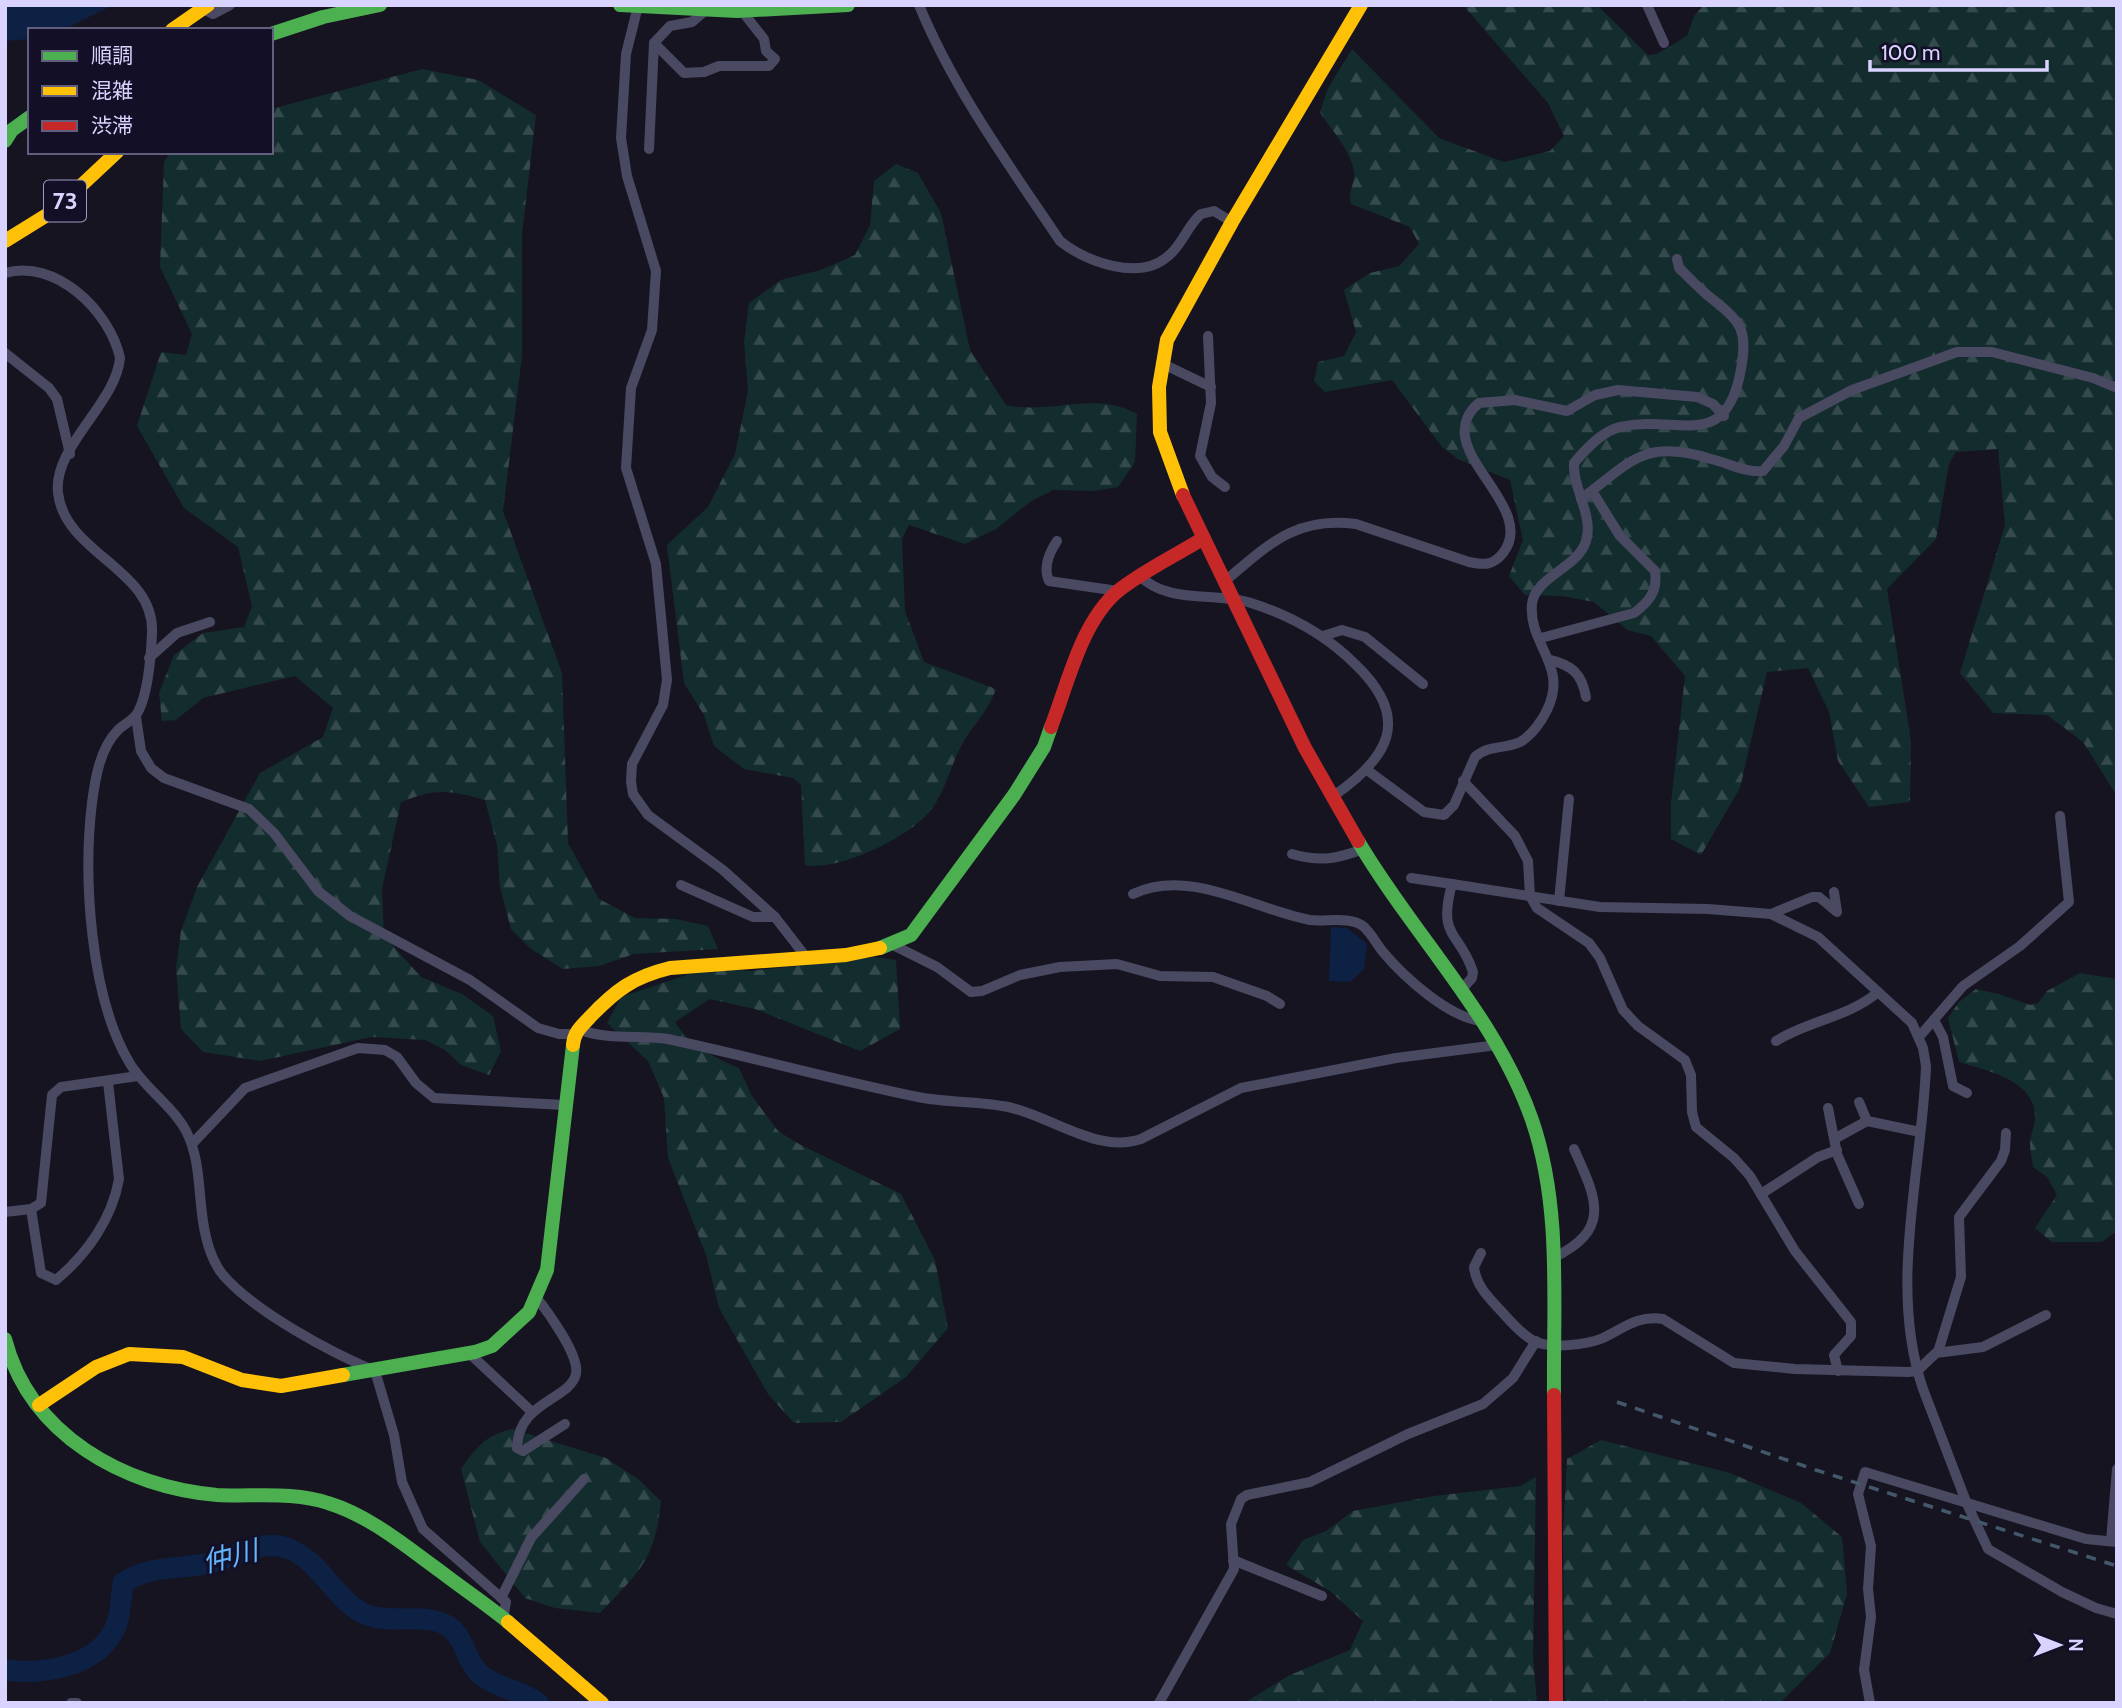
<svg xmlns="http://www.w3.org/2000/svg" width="2122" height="1708" font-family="Cabin,'Noto Sans JP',sans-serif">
<defs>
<pattern id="forest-firs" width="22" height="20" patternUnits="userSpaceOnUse" patternTransform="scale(1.75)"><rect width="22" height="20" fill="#132c2d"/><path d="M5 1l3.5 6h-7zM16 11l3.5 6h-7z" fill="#354a4c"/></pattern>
</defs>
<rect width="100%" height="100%" fill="#161421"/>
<g fill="url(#forest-firs)">
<path d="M 1463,5 L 1597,5 L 1648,55 L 1657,54 L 1687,36 L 1694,16 L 1704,5 L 2117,5 L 2117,796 L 2083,742 L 2047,715 L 1993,713 L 1960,673 L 2005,525 L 1998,449 L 1956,452 L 1949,464 L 1936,539 L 1887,589 L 1911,741 L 1910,802 L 1869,807 L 1838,761 L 1829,712 L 1808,668 L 1767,672 L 1740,788 L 1701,855 L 1671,839 L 1671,803 L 1685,676 L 1651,636 L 1627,630 L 1594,602 L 1562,596 L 1525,595 L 1509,576 L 1523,540 L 1510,480 L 1458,459 L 1442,447 L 1392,380 L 1325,392 L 1314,381 L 1318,362 L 1344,356 L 1356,332 L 1344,290 L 1370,273 L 1399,266 L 1419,244 L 1410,227 L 1351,204 C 1347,192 1356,183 1354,171 C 1350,149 1331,130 1320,112 L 1327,90 L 1352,49 L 1439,138 L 1504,162 L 1550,151 L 1564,136 L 1548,103 Z"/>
<path d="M 422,69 L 478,80 L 536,115 L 522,234 L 522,356 L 503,511 L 562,673 L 568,843 L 599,899 L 635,918 L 676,919 L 708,926 L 718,949 L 634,954 L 599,966 L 563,969 L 531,949 L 511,929 L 500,887 L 497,845 L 485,800 C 450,790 436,788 401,802 L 382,889 L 384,936 L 421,977 L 462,994 L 493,1016 L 501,1051 L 489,1075 L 461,1065 L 445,1050 L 425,1040 L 371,1037 L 260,1061 L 203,1052 L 181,1029 L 176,968 L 181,931 L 197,887 L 260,773 L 323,737 L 333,708 L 295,676 L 203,698 L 176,720 L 162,721 L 159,693 L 174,655 L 203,633 L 244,627 L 252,606 L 238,547 L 184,508 L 137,426 L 161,352 L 186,355 L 192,334 L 160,267 L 164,162 L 170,152 L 271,152 L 271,109 Z"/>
<path d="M 896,164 L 918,173 L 941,213 L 970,350 L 1006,405 C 1051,415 1095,390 1137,414 L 1135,462 L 1118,487 L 1094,491 L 1053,490 L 1030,502 L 996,529 L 965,544 L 909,525 L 902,539 L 905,611 L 924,662 L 996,689 C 987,713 978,719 965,739 C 952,760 947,787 933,807 C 914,836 838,872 805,865 L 801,785 L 793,778 L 744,769 L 714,746 L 704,715 L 684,683 L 667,545 L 708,507 L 735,454 L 748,391 L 744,342 L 749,303 L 781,280 L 821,270 L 855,255 L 870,225 L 874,181 Z"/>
<path d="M 874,957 L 896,960 L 900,1029 L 860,1051 L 755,1009 L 710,999 L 675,1022 C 690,1047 714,1057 739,1068 L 752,1096 L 778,1131 L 799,1144 L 901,1194 L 935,1260 L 948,1328 L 906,1377 L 841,1422 L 794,1423 L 768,1394 L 719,1308 L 706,1255 L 668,1158 L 664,1098 L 648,1061 L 607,1023 L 621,997 L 695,972 L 721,969 L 752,971 Z"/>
<path d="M 2080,973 L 2117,979 L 2117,1231 L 2102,1242 L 2052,1242 L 2035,1228 L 2057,1195 L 2047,1177 L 2033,1167 C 2032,1159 2030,1151 2030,1144 C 2030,1135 2035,1126 2035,1117 C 2035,1080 1988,1071 1959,1062 L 1948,1018 L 1959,1002 L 1976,989 L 1999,994 L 2030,1005 L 2038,1003 L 2047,991 Z"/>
<path d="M 512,1429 L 606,1458 L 638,1479 L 661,1501 C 655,1560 640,1571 600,1613 L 555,1608 L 525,1598 L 480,1542 L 461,1469 C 476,1448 485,1435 512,1429 Z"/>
<path d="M 1601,1440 L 1730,1473 L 1801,1503 L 1842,1537 L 1847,1594 L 1830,1653 L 1780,1703 L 1565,1703 L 1563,1535 L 1567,1459 Z"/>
<path d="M 1536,1477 L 1533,1657 L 1537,1703 L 1244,1703 L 1290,1675 L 1350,1650 L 1363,1621 L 1330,1591 L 1286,1565 L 1303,1540 L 1326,1531 L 1353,1511 L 1434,1496 L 1520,1486 Z"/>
</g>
<g fill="#0d2144">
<path d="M 5,5 L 113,5 L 63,30 L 30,30 L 30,39 L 5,41 Z"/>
<path d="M 1331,927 L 1347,928 L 1367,944 L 1364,969 L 1350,982 L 1329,981 Z"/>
</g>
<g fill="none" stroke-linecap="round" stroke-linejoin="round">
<path stroke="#0d2144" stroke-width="21" d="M 5,1670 C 43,1675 99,1667 116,1626 C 121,1614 121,1597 123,1583 C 151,1564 180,1570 210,1563 C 238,1556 263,1537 292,1550 C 319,1562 334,1596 359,1611 C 385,1627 424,1611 448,1626 C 463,1635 466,1659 477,1671 C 491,1687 519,1689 538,1703"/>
<g stroke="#4a4962" stroke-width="10">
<path d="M 919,5 C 954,90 1009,165 1060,241 C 1086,262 1139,281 1167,257 C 1182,246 1187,226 1201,214 L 1214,211 L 1232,222"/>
<path d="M 1647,5 L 1664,43"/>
<path d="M 638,6 L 626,54 L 621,138 L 627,176 L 656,271 L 652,330 L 631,388 L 626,468 L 656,564 L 667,680 L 663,705 L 632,764 L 631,782 L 633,794 L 648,815 L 723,870 L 775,917 L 806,957"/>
<path d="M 203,9 L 213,14 L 230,5"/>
<path d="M 654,43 L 684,73 L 704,72 L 719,66 L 769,66 L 775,59 L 766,51 L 764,39 L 742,11"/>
<path d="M 649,149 L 654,43 L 670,26 L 692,22 L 706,10"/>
<path d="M 5,273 C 55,258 110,311 120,358 C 116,404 53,446 58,493 C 65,554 155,569 152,633 C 151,656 149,689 139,710 C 135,720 125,723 118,730 C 100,748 95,779 92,803 C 83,877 90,996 129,1062 C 144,1088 172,1105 186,1131 C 203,1164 197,1202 206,1237 C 209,1250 215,1265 223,1275 C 255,1312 330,1352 375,1371 L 394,1435 L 402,1482 L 423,1529 L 506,1602 L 503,1618"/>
<path d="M 1208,336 L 1211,403 L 1200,456 L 1212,477 L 1225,487"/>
<path d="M 5,353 L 49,388 L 57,399 L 70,454"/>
<path d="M 1161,363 L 1211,387"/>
<path d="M 1581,499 C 1631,462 1643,438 1711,459 C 1728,463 1746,473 1763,471 L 1784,446 L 1799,418 L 1852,390 L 1957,352 L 1992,352 L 2093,378 L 2117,388"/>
<path d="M 1057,541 C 1049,553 1043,568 1049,581 L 1118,591"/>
<path d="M 1140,576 C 1167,604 1216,592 1251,603 C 1292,616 1326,635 1356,665 C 1412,719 1389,758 1332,797"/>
<path d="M 1225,581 C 1268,545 1295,516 1356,524 L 1469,562 C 1483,565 1493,566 1503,553 C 1532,516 1469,472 1465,436 C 1463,423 1469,411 1479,403 L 1515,400 L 1567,411 L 1595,395 L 1618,390 L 1697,397 L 1713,404 L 1724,416"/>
<path d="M 1323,636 L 1342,630 L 1365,637 L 1423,684"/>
<path d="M 1541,638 L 1634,613 C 1649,602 1658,591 1655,571 L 1620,536 L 1592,491"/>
<path d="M 149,658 L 177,633 L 210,622"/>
<path d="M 1550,660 C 1572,665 1582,674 1586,697"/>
<path d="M 136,717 L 141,751 L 151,768 L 164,778 L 249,809 L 274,833 L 318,891 L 350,916 L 470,980 L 538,1028 L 559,1034 L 574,1034"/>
<path d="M 1367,770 L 1424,812 L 1444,815 L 1454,805 L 1475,757 C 1488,745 1506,749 1520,742 C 1531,736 1542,721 1547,710 C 1569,665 1528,645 1532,604 C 1535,578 1573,569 1584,546 C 1597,519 1572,490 1574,463 C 1585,450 1602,431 1620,427 C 1679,414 1726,454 1741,369 C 1748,329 1741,322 1711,298 C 1699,289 1690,278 1679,268 L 1677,259"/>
<path d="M 1463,781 L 1515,836 L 1528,861 L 1530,896 L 1537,908 L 1589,943 L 1600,958 L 1623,1010 L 1638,1026 L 1685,1060 L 1691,1075 L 1692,1112 L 1696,1127 L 1734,1158 L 1750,1176 L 1795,1251 L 1851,1322 L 1851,1336 L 1834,1355 L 1838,1371"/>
<path d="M 1292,854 C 1320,862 1337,859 1363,849"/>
<path d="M 1411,878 L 1452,884"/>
<path d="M 681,885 L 753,917 L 775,917"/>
<path d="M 1133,894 C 1190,867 1255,910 1310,920 C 1326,922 1350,916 1363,926 C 1371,933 1376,943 1383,952 C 1404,977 1449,1018 1482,1021"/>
<path d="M 1559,901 L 1569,799"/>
<path d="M 1771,914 L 1812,897 L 1819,897 L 1837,912 L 1834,892"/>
<path d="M 893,945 L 937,967 L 971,992 L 982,991 L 1020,975 L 1060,967 L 1117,964 L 1160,976 L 1213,977 L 1267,996 L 1280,1004"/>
<path d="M 1461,990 L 1472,978 L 1473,972 C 1460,931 1437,939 1452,884 L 1600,907 L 1708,909 L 1771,914 L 1818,937 L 1912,1023 L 1923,1048 L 1926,1066 C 1922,1172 1888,1286 1923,1389 L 1967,1504 L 1988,1549 L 2062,1592 L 2096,1608 L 2117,1614"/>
<path d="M 1934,1020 L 1943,1037 L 1953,1086 L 1967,1093"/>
<path d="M 581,1030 C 607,1040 640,1035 668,1039 C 752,1057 834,1080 918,1097 C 948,1103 979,1101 1008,1107 C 1051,1116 1097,1154 1141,1139 L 1241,1088 L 1396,1058 L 1497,1045"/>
<path d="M 1919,1037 L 1963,986 L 2020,946 L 2069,902 L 2060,816"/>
<path d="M 1776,1041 C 1808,1021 1848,1017 1877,993"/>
<path d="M 1859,1102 L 1867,1121"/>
<path d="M 1828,1108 L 1837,1154 L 1859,1204"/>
<path d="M 1836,1138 L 1867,1121 L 1920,1132"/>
<path d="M 192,1144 L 245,1088 L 358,1048 L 385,1050 L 397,1057 L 416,1083 L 434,1098 L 564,1105"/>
<path d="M 1761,1194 L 1818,1157 L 1837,1150"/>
<path d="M 31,1209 L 41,1273 L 56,1280 C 87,1254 112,1219 119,1179 L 108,1082"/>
<path d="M 5,1212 L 31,1209 L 41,1203 L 52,1095 L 61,1087 L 138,1076"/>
<path d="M 1481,1253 L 1474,1267 C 1476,1286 1489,1298 1502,1312 C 1510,1321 1522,1335 1534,1341 C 1550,1349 1587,1345 1603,1338 C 1624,1328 1638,1315 1663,1319 L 1734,1363 L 1795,1369 L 1908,1372 L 1917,1371 L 1936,1353 L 1983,1347 L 2046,1315"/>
<path d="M 1553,1258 C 1613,1229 1596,1198 1574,1149"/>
<path d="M 536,1297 C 548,1312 580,1356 576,1374 C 570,1400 518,1401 517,1448 L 523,1451 L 565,1424"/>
<path d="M 1938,1352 L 1961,1277 L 1959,1217 L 2001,1161 L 2005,1150 L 2006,1133"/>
<path d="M 469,1353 L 532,1412"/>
<path d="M 2111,1541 L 2117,1469"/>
<path d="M 1233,1560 L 1322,1596"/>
<path d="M 501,1598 L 531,1538 L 584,1479"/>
<path d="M 71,1703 L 77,1703"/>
<path d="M 1159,1703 L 1234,1569 L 1231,1524 L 1241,1499 L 1247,1495 L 1310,1482 L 1408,1434 L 1483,1404 L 1513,1378 L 1536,1341"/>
<path d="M 1870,1703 L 1864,1670 L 1871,1617 L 1868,1589 L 1871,1546 L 1858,1494 L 1865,1472 L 2086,1539 L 2117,1542"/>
</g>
<g stroke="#4caf50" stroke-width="14">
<path d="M 620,5 L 737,11 L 848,5"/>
<path d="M 271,34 L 323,17 L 380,5"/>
<path d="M 5,141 L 12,130 L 30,117"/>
<path d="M 1358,841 C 1413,935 1496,1016 1532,1120 C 1562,1207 1553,1304 1554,1395"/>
<path d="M 880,948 L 911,935 L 1014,795 L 1044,747 L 1051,727"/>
<path d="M 5,1339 C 30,1435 124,1487 217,1495 C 253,1497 293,1491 328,1503 C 370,1516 404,1545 440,1571 C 462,1588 486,1604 508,1622"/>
<path d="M 343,1375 L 475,1352 L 492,1346 L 529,1312 L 547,1270 L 573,1045"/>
</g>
<g stroke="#ffc107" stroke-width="14">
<path d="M 172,30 L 208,5"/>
<path d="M 5,241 L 55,210 L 117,152"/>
<path d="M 1183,495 L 1160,432 L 1159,387 L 1167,340 L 1232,222 L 1361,5"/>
<path d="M 573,1045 C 574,1032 581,1027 590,1017 C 616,990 633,977 670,968 L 846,955 L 880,948"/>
<path d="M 39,1405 L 96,1367 L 129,1354 L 183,1357 L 242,1380 L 281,1386 L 343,1375"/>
<path d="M 508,1622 L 602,1703"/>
</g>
<g stroke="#c62828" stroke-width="14">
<path d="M 1183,495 L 1305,748 L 1358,841"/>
<path d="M 1051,727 C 1068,684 1081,622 1118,591 C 1143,571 1175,556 1202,539"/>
<path d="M 1554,1395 L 1556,1703"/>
</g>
<path stroke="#43596b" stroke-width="3.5" stroke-dasharray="10 9" stroke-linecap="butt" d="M 1617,1402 L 1816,1470 L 2117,1566"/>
</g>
<g text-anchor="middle" stroke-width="6" stroke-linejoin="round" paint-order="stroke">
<rect fill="#130f26" stroke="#9e99be" stroke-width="2" x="44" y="180.5" width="42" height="41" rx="5"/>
<g font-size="24" font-weight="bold" fill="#d9d4ff">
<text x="65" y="209">73</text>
</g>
<g font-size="28" font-style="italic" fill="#62b6ff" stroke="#130f26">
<text transform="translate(230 1556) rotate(-14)" y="10">仲川</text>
</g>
</g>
<rect width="2122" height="1708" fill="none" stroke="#d9d4ff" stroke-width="14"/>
<rect x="28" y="28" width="245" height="126" fill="#130f26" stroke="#625e7d" stroke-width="2"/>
<rect x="42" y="51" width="35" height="10" fill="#4caf50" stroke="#625e7d" stroke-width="2"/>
<text x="91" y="63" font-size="21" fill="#d9d4ff">順調</text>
<rect x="42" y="86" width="35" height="10" fill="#ffc107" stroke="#625e7d" stroke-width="2"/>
<text x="91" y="98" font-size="21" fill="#d9d4ff">混雑</text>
<rect x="42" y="121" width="35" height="10" fill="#c62828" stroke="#625e7d" stroke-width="2"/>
<text x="91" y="133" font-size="21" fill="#d9d4ff">渋滞</text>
<g transform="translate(2059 1645) rotate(90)" stroke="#130f26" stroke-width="5" paint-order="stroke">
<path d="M0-5L12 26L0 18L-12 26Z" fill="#d9d4ff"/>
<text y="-10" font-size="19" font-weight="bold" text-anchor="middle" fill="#d9d4ff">N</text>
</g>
<path d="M1870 60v10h177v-10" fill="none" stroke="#d9d4ff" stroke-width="3.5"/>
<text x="1881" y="60" font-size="21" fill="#d9d4ff" stroke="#130f26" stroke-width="5" paint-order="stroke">100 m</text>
</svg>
